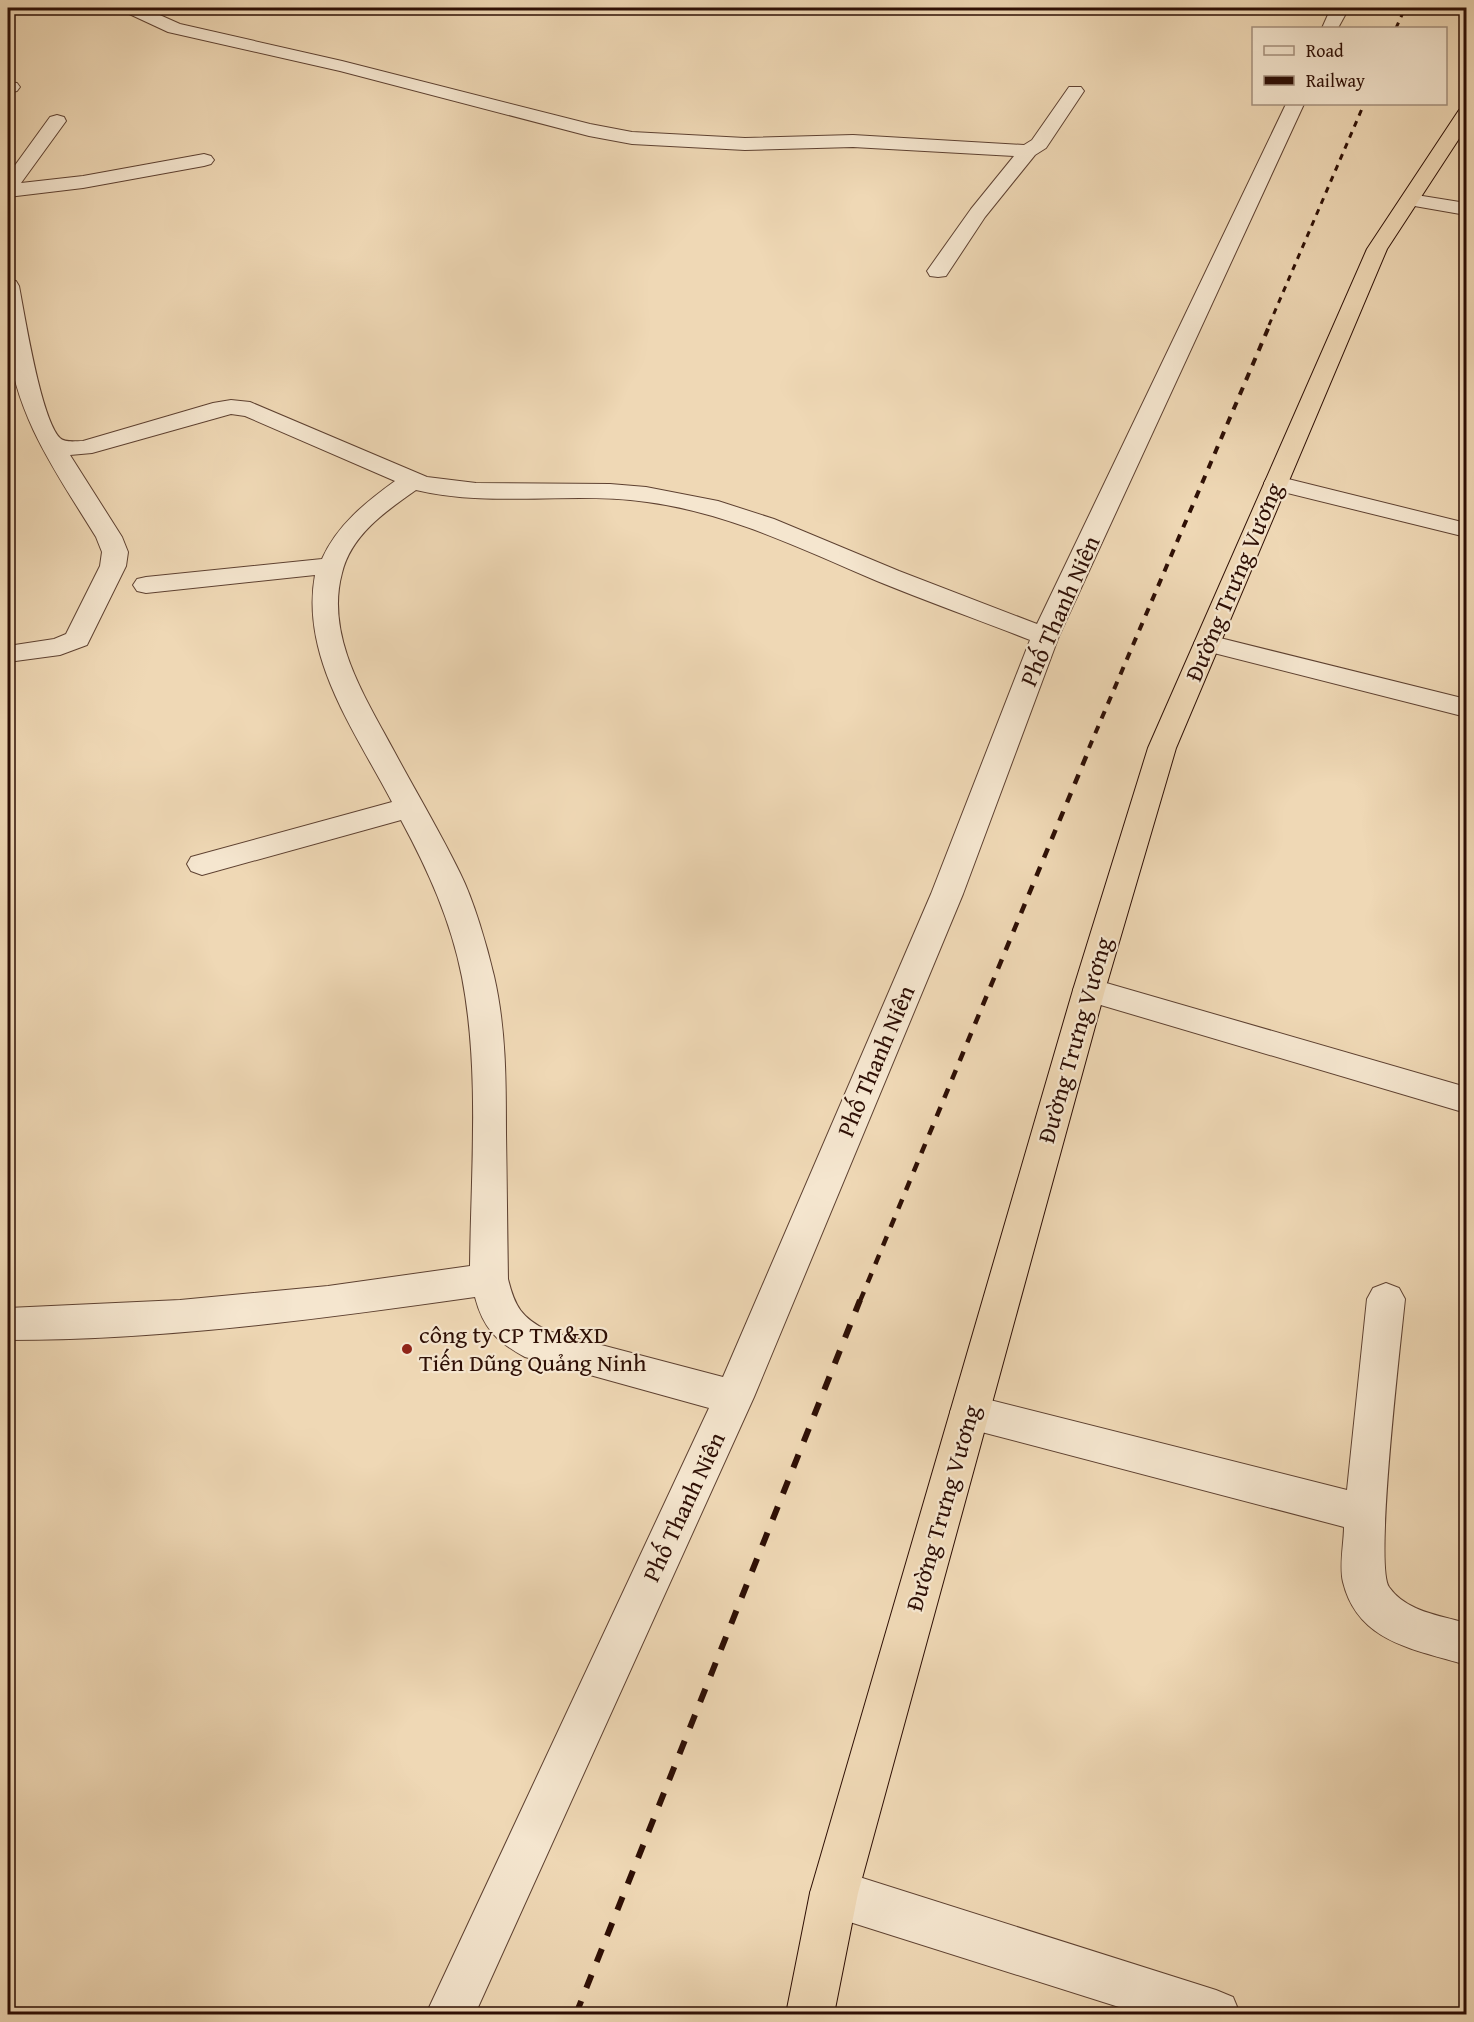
<svg xmlns="http://www.w3.org/2000/svg" width="1474" height="2022" font-family="'Gentium Book Plus',serif">
<rect width="100%" height="100%" fill="#efd8b5"/>
<filter id="stains"><feTurbulence type="fractalNoise" baseFrequency=".00333" numOctaves="4"/><feColorMatrix values="0 0 0 0 .2 0 0 0 0 .09 0 0 0 0 .02 0 0 0 .5 -.17"/></filter>
<radialGradient id="worn" r=".72"><stop offset=".6" stop-color="#630" stop-opacity="0"/><stop offset="1" stop-color="#630" stop-opacity=".3"/></radialGradient>
<g fill="none" stroke-linecap="round" stroke-linejoin="round">
<defs>
<g id="minor">
<path d="M 122,8 L 144,8 L 180,24 L 342,61 L 590,124 L 632,132 L 745,138 L 853,135 L 1024,145 L 1032,140 L 1069,87 L 1081,87 L 1084,91 L 1046,148 L 1035,155 L 985,217 L 946,276 L 938,277 L 930,276 L 927,271 L 971,209 L 1014,156 L 853,147 L 745,150 L 632,144 L 589,136 L 340,71 L 168,32 L 125,12 Z"/>
<path d="M 1331,8 L 1349,8 L 1338,28 L 1322,28 Z"/>
<path d="M 8,82 L 17,83 L 20,87 L 17,91 L 8,93 Z"/>
<path d="M 1286,104 L 1304,104 L 1059,636 L 963,894 L 754,1397 L 475,2014 L 426,2014 L 709,1408 L 525,1357 C 497,1342 483,1328 475,1297 C 320,1319 164,1340 8,1340 L 8,1308 L 180,1300 L 328,1286 L 470,1266 C 471,1171 480,1071 462,977 C 451,921 428,870 401,820 L 202,875 L 191,871 L 187,864 L 191,857 L 392,802 C 356,733 300,657 315,575 L 146,593 L 137,591 L 133,585 L 137,579 L 146,577 L 322,559 C 337,525 366,502 395,481 L 245,416 L 231,414 L 92,453 L 70,455 L 122,537 L 128,552 L 126,566 L 87,645 L 60,655 L 8,662 L 8,646 L 54,639 L 66,634 L 100,566 L 102,552 L 96,537 C 58,475 14,415 8,340 C 6,320 8,300 8,280 L 16,281 L 19,286 C 25,317 41,419 60,438 C 65,443 76,441 83,441 L 213,403 L 231,400 L 250,402 L 427,477 L 476,483 L 610,484 L 646,487 L 718,501 L 774,519 L 899,571 L 1037,624 ZM 416,490 C 491,508 571,491 647,502 C 729,513 802,549 877,581 C 928,602 979,620 1030,640 L 931,894 L 723,1377 L 548,1331 C 521,1317 515,1307 508,1279 C 507,1231 507,1182 506,1134 C 506,1081 506,1028 494,976 C 487,946 474,901 460,873 C 439,830 416,792 394,751 C 365,697 325,636 342,573 C 351,535 386,511 416,490 Z"/>
<path d="M 57,115 L 64,117 L 66,121 L 21,183 L 83,176 L 204,154 L 211,156 L 214,160 L 211,164 L 204,166 L 83,188 L 8,197 L 8,175 L 50,117 Z"/>
<path d="M 1410,194 L 1466,203 L 1466,215 L 1403,204 L 1400,200 L 1403,196 Z"/>
<path d="M 1276,476 L 1466,523 L 1466,537 L 1267,488 L 1264,483 L 1267,478 Z"/>
<path d="M 1208,635 L 1466,699 L 1466,717 L 1198,649 L 1194,643 L 1198,637 Z"/>
<path d="M 1089,978 L 1466,1087 L 1466,1113 L 1077,998 L 1073,990 L 1077,982 Z"/>
<path d="M 1386,1283 L 1399,1288 L 1405,1299 C 1401,1340 1374,1566 1389,1587 C 1407,1612 1439,1615 1466,1623 L 1466,1665 C 1415,1649 1358,1643 1343,1582 C 1339,1566 1344,1543 1344,1527 L 970,1429 L 956,1424 L 950,1412 L 956,1400 L 970,1395 L 1347,1490 L 1367,1299 L 1373,1288 Z"/>
<path d="M 834,1869 L 1216,1990 L 1233,1997 L 1240,2014 L 1141,2014 L 834,1917 L 817,1910 L 810,1893 L 817,1876 Z"/>
</g>
<path id="highway" d="M 1466,108 L 1466,128 L 1387,249 L 1176,748 L 1105,990 L 858,1893 L 834,2014 L 786,2014 L 810,1893 L 1073,990 L 1148,748 L 1367,249 L 1459,110 Z"/>
</defs>
<use href="#minor" stroke="#5e4131" stroke-width="2"/>
<use href="#highway" stroke="#2e0f05" stroke-width="2"/>
<use href="#minor" fill="#f5e6cf" fill-rule="evenodd"/>
<use href="#highway" fill="#efd8b5" fill-rule="evenodd"/>
<g stroke="#2e0f05" stroke-width="3" stroke-dasharray="6 6" stroke-linecap="butt">
<path d="M 1396,28 L 1405,8"/>
<path d="M 1269,325 L 1364,104"/>
</g>
<path stroke="#2e0f05" stroke-width="4" stroke-dasharray="8 8" stroke-linecap="butt" d="M 1089,748 L 1270,324"/>
<path stroke="#2e0f05" stroke-width="4.5" stroke-dasharray="10 10" stroke-linecap="butt" d="M 860,1301 L 1090,747"/>
<path stroke="#2e0f05" stroke-width="6" stroke-dasharray="14 14" stroke-linecap="butt" d="M 576,2014 L 860,1300"/>
</g>
<circle fill="#8f2418" stroke="#f5e6cf" stroke-width="2" cx="407" cy="1349" r="6"/>
<g text-anchor="middle" stroke-width="4.5" stroke-linejoin="round" paint-order="stroke">
<g font-size="24" fill="#2e0f05" stroke="#f5e6cf">
<text transform="translate(1234 582) rotate(-67)" y="8">Đường Trưng Vương</text>
<text transform="translate(1060 611) rotate(-66)" y="8">Phố Thanh Niên</text>
<text transform="translate(1075 1040) rotate(-74)" y="8">Đường Trưng Vương</text>
<text transform="translate(876 1061) rotate(-67)" y="8">Phố Thanh Niên</text>
<text transform="translate(684 1507) rotate(-65)" y="8">Phố Thanh Niên</text>
<text transform="translate(943 1508) rotate(-74)" y="8">Đường Trưng Vương</text>
</g>
<g font-size="24" fill="#2e0f05" stroke="#f5e6cf" text-anchor="start">
<text x="419" y="1343">công ty CP TM&amp;XD<tspan x="419" dy="28">Tiến Dũng Quảng Ninh</tspan></text>
</g>
</g>
<rect width="1474" height="2022" fill="none" stroke="#efd8b5" stroke-width="30"/>
<rect x="9" y="9" width="1456" height="2004" fill="none" stroke="#2e0f05" stroke-width="3"/>
<rect x="15" y="15" width="1444" height="1992" fill="none" stroke="#2e0f05" stroke-width="1.5"/>
<rect x="1252" y="27" width="195" height="78" fill="#f5e6cf" stroke="#a5907e" stroke-width="1.5"/>
<rect x="1264" y="46" width="30" height="9" fill="#f5e6cf" stroke="#a5907e" stroke-width="1.5"/>
<text x="1306" y="57" font-size="18" fill="#2e0f05">Road</text>
<rect x="1264" y="76" width="30" height="9" fill="#2e0f05" stroke="#a5907e" stroke-width="1.5"/>
<text x="1306" y="87" font-size="18" fill="#2e0f05">Railway</text>
<rect width="100%" height="100%" filter="url(#stains)"/>
<rect width="100%" height="100%" fill="url(#worn)"/>
</svg>
